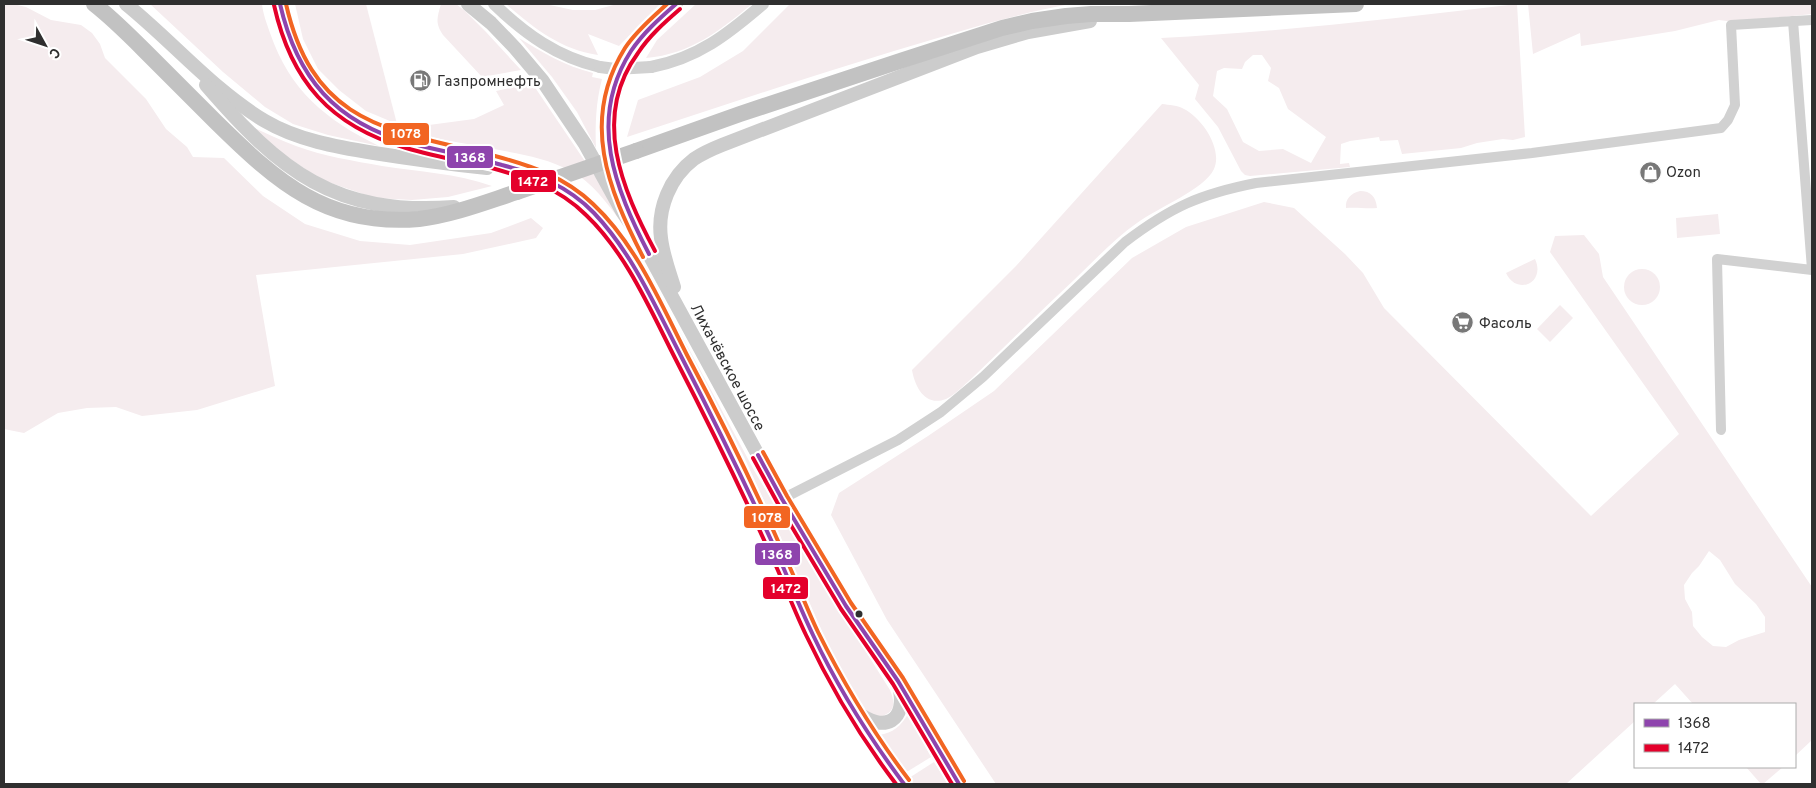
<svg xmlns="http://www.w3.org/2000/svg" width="1816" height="788" font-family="Overpass,sans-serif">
<rect width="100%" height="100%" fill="#fff"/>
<g fill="#f5ecee" fill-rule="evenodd">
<path d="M 4,4 L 13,4 L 26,7 L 51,20 L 81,25 L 92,33 L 100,44 L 105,58 L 146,99 L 166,129 L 187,147 L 193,157 L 224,158 L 263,196 L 305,224 L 360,241 L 410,245 L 491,233 L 531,218 L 543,228 L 536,238 L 463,254 L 256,275 L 275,386 L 197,410 L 142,416 L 116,407 L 87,408 L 58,413 L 24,433 L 4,429 Z"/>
<path d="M 150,4 L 262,4 C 263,14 267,24 270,33 C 290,91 326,120 379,146 L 328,135 L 293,124 L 265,107 L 223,72 Z"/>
<path d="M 295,4 L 366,4 L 397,124 L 366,111 L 339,90 L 318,69 L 303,39 Z"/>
<path d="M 441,4 L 456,4 L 465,11 L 486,32 L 521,70 L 482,77 L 443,35 C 435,23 437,18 441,4 Z"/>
<path d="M 506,4 L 545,4 L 573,10 L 595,10 L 617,4 L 660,4 L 619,46 L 588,34 L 598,55 C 560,49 535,29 506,4 Z"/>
<path d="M 696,4 L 752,4 C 719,31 691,54 646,58 L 657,40 Z"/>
<path d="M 790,4 L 1070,4 C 1011,15 953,33 894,51 C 805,78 716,108 627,137 L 638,100 L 700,77 L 743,51 Z"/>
<path d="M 1517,4 L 1525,137 L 1513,140 L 1503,139 L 1477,143 L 1461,148 L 1402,154 L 1398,140 L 1380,141 L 1379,137 L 1350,141 L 1341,144 L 1340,164 L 1349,163 L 1350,167 L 1250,176 L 1245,175 L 1241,171 L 1218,127 L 1195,99 L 1199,85 L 1161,38 C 1280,32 1399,18 1517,4 ZM 1253,55 L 1262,55 L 1271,68 L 1268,81 L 1279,88 L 1288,109 L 1326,137 L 1311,163 L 1283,149 L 1259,151 L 1243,142 L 1227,109 L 1213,96 L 1217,71 L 1224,68 L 1242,69 L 1245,62 Z"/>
<path d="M 1528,4 L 1812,4 L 1812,14 L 1734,22 L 1719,20 L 1675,31 L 1581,46 L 1580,33 L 1533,54 Z"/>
<path d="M 519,38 C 543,53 565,66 593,73 L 592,77 L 602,79 C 596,102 595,124 596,148 L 577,112 L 552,77 Z"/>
<path d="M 529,84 L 534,86 L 599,182 L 621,222 C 607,203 592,182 571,171 C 547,158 520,154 494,149 C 462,143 431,138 400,129 L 402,124 L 429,125 L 474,119 L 504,105 L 496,91 Z"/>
<path d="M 1162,104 C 1169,105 1178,105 1184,109 C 1202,118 1223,149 1214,169 C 1204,190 1157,208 1137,223 C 1114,239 1095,260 1075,279 C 1040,312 1006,345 971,379 C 964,385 955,395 946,399 C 925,407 915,387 912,370 L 1016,266 Z"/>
<path d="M 250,126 C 265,133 280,140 296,146 C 323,156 354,161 382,166 C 419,172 456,173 492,186 L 448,197 L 412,200 L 375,198 L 322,180 L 278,151 Z"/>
<path d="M 1360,191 C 1371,191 1376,197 1377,208 C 1366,209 1357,207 1346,208 C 1345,199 1351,193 1360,191 Z"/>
<path d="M 1264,202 L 1294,208 L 1345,254 L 1363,273 L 1384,308 L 1591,516 L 1679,434 L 1550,252 L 1555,236 L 1584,235 L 1599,254 L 1603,277 L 1812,587 L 1812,740 L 1795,756 L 1795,704 L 1693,704 L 1675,684 L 1653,704 L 1635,704 L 1635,721 L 1566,784 L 996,784 L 887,620 L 831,515 L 839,493 L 928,436 L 994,391 L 1132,258 L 1186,227 ZM 1709,551 L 1720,560 L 1735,584 L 1756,604 L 1765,617 L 1765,632 L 1739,640 L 1726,647 L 1713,646 L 1702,637 L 1693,626 L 1692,612 L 1685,599 L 1684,585 L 1692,573 L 1699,566 Z"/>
<path d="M 1718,214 L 1720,234 L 1677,238 L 1676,218 Z"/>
<path d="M 1535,259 C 1546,283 1517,296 1506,273 Z"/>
<circle cx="1642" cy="287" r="18"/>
<path d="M 652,280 L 755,472 L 803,552 L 890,690 C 897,707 893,714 876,718 L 862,709 L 828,645 L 786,549 L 744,457 Z"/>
<path d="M 1560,305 L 1573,318 L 1550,342 L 1537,329 Z"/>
<path d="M 908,714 L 931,757 L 905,773 L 879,735 C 893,733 901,726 908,714 Z"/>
<path d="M 934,762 L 948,784 L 914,784 L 909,778 Z"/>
<path d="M 1746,767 L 1783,767 L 1763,784 L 1761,784 Z"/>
</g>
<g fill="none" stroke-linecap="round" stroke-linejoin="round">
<g stroke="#d1d1d1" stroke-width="10">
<path d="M 1793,21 L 1812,269"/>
<path d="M 1721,430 L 1717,259 L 1812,270"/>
<path d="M 782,499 L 898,440 L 941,412 L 983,377 L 1125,242 C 1171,207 1200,194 1256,183 L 1532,153 L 1721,128 L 1728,120 L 1735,105 L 1731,25 L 1812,20"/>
</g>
<g stroke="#d1d1d1" stroke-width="12">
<path d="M 494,4 C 525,34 557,57 600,67"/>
<path d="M 651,67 C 698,58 728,34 763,4"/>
</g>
<g stroke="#ccc" stroke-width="14">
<path d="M 126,4 C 173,42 213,90 265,121 C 297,140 337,147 374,153 C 412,159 449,164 487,168"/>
<path d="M 280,4 C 290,62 322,108 378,132 C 415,148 458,153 496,163 C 526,171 554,178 578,198 C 623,236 647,293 674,343 C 710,412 744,482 777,553 C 789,580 800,608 813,635 C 838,687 868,738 904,784"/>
<path d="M 468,4 L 491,23 L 515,48 L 542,80 L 585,144 L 622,211 L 640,238 L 782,499 L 846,606 L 898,681 L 959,784"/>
<path d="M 206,85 C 280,171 335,216 454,207"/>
<path d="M 619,192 C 602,146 603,93 631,51 C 643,34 660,18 676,4"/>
<path d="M 674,287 C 669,271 663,255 661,238 C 657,209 670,177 694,159 C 703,153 712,149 722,145 L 977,47 L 1028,32 L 1090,21"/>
<path d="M 857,712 C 884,734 908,721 899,686"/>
</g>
<g stroke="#c2c2c2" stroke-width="16">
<path d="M 94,4 C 112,18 128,34 144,50 C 168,74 192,98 216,122 C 277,182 327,227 419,219 C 453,215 486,202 517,192"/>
<path d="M 636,151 L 740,114 L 903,60 L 1002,28 L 1032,21 L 1066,16 L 1091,14 L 1129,14 L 1356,4"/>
</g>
<path stroke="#d1d1d1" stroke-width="12" d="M 600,67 L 615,69 L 651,67"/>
<path stroke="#c2c2c2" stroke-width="16" d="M 517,192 L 636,151"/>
<defs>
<g id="bus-1">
<path d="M 280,4 C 297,78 335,122 409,143 C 440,151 471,156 502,165 C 537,174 568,186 594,213 C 633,254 656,308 682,358 C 715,422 747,487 777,553 C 789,580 800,608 813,635 C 838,688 869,737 904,784"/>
<path d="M 649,254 C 615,188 587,120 631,51 C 643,33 660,18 676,4"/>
<path d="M 758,455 L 782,499 L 846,606 L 898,681 L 959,784"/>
</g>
<g id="bus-2">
<path d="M 274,5 C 291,81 330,126 406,148 C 433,156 461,161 488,167 C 525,177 558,187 586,215 C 626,253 650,309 675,358 C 708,422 740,487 770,553 C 783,580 793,608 806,635 C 831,688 861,738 896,784"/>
<path d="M 655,251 C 622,189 591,117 638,53 C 649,36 665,22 680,9"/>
<path d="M 753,458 L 777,502 L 841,609 L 893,684 L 952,784"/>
</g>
<g id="bus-3">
<path d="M 286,4 C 314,127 391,130 495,156 C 532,166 565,177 593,204 C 636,244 661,304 687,355 C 721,419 753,484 782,550 C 795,577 805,605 818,632 C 844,684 874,734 909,780"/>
<path d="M 643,257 C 608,189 580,120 625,48 C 636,31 653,17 667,4"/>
<path d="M 763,452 L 787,496 L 851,603 L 903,678 L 964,781"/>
</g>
</defs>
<use href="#bus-1" stroke="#fff" stroke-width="8"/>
<use href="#bus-2" stroke="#fff" stroke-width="8"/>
<use href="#bus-3" stroke="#fff" stroke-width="8"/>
<use href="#bus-1" stroke="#8e44ad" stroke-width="4"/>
<use href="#bus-2" stroke="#e4002b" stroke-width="4"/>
<use href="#bus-3" stroke="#f26522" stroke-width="4"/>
</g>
<defs>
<symbol id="fuel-disc" viewBox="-11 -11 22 22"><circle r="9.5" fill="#787878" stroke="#fff"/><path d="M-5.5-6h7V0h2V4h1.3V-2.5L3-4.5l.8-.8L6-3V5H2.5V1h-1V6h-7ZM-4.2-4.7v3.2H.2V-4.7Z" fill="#fff"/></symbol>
<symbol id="shop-disc" viewBox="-11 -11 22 22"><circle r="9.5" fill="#787878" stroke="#fff"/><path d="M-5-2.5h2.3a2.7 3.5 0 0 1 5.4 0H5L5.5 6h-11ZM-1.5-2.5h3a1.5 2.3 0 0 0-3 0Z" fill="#fff"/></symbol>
<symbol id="supermarket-disc" viewBox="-11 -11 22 22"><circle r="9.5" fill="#787878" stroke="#fff"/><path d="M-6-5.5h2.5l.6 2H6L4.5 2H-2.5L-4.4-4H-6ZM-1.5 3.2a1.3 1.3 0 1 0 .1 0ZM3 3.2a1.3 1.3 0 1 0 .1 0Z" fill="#fff"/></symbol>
</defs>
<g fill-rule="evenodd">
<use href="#fuel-disc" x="408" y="68" width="25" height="25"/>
<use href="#shop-disc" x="1638" y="160" width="25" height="25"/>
<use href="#supermarket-disc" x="1450" y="310" width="25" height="25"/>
</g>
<circle fill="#2f2f2f" stroke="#fff" stroke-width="2" cx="859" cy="614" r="4.5"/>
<g text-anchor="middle" stroke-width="5" stroke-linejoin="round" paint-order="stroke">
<g font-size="15" fill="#2f2f2f" stroke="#fff" text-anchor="start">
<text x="437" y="86">Газпромнефть</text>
<text x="1666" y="177">Ozon</text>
<text x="1479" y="328">Фасоль</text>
</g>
<g font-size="15" fill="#2f2f2f" stroke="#fff">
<text transform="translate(728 367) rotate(62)" y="5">Лихачёвское шоссе</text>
</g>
</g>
<g stroke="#fff" stroke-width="2">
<rect x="382" y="122" width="48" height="24" rx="5" fill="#f26522"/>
<rect x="446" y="145" width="48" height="24" rx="5" fill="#8e44ad"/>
<rect x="510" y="169" width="47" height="24" rx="5" fill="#e4002b"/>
<rect x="743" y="505" width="48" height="24" rx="5" fill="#f26522"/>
<rect x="754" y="542" width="47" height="24" rx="5" fill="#8e44ad"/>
<rect x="762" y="576" width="47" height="24" rx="5" fill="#e4002b"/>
</g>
<g font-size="14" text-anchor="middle" font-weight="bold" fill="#fff">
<text x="406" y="138">1078</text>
<text x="470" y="162">1368</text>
<text x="533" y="186">1472</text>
<text x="767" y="522">1078</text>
<text x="777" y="559">1368</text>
<text x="786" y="593">1472</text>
</g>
<rect width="1816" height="788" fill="none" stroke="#2f2f2f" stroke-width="10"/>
<rect x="1634" y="703" width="162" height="65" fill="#ffffff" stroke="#acacac"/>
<rect x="1644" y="719" width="25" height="8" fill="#8e44ad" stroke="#acacac"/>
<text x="1678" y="728" font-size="15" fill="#2f2f2f">1368</text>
<rect x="1644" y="744" width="25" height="8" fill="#e4002b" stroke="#acacac"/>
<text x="1678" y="753" font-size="15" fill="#2f2f2f">1472</text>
<g transform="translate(45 45) rotate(130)" stroke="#ffffff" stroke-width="4" paint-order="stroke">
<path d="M0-4L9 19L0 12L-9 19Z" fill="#2f2f2f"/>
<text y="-8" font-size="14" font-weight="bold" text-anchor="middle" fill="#2f2f2f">С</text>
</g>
</svg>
